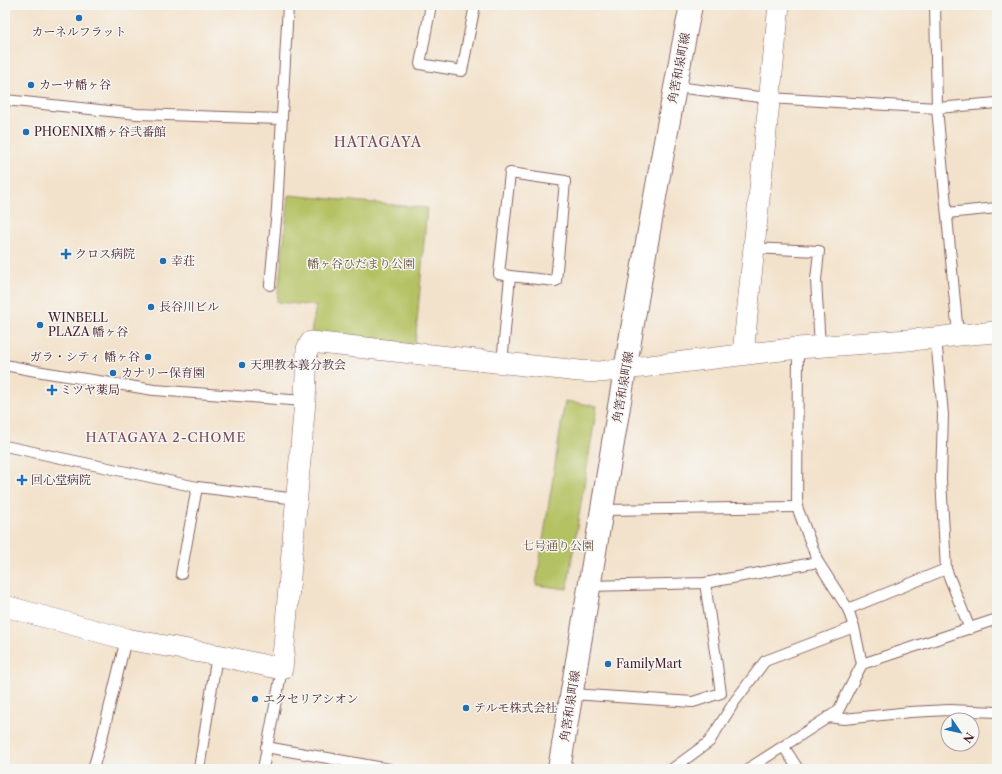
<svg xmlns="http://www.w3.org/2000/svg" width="1002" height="774" font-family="'Libre Caslon Text','Noto Serif JP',serif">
<rect width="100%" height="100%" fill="#f6f6f2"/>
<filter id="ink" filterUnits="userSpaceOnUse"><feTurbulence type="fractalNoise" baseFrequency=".025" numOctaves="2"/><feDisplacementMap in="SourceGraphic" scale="8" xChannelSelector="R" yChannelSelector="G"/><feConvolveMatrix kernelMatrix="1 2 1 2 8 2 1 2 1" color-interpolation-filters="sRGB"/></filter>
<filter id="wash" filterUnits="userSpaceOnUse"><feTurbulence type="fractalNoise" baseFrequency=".012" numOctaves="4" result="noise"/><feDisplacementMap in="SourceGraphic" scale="16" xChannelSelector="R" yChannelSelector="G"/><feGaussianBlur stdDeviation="0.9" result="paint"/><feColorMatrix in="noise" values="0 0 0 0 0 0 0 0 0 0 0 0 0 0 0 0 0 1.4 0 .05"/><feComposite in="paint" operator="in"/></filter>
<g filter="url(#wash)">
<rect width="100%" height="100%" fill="#f3e2cb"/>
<g fill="#b5c264" stroke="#807048">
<path d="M 289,195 L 427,208 L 415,345 L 311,333 L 316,306 L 277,302 Z"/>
<path d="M 565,401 L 597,406 L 567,589 L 536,585 Z"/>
</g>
</g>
<g filter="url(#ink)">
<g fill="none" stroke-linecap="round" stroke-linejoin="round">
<defs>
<g id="lane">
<path d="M 431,5 L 420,64 L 462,71 L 475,5"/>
<path d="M 935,5 L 937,108 L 958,335"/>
<path d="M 675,87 L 769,98 L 937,108 L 997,103"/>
<path d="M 5,100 L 137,114 L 281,119"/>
<path d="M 947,213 L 997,208"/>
<path d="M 754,248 L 819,251 L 816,280 L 820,347"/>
<path d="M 270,285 L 277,209 L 288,5"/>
<path d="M 502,363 L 510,276 L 499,274 L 510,173 L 565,181 L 556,281 L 510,276"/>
<path d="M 5,365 L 36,371 L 154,390 L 305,401"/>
<path d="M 5,446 L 197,487 L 297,499"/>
<path d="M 603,510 L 797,507"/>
<path d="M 946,569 L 970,629"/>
<path d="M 181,574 L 197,487"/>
<path d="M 590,586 L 705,583 L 818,562"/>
<path d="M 848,609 L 946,569 L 941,479 L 943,415 L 936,338"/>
<path d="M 862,664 L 997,619"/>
<path d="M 572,694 L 693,702 L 721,693 L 705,583"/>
<path d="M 828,717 L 844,719 L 910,712 L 949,710 L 997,712"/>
<path d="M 266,747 L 389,769"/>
<path d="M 784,747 L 798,769"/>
<path d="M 751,767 L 838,711 L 862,664 L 854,627 L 848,609 L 818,562 L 797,507 L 798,348"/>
<path d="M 93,769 L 103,734 L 126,639"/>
<path d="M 199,769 L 217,655"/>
<path d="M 263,769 L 282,669"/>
<path d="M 672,769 L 709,742 L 735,701 L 765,661 L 854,627"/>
</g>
<g id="street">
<path d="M 743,354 L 779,5"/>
<path d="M 5,606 L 126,639 L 217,655 L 282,669 L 305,401 L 307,349 L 311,342 L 579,371 L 600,372 L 798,348 L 936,338 L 958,335 L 997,332"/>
</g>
<path id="secondary" d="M 559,769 C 602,514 641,258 691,5"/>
</defs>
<use href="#lane" stroke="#856363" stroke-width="12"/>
<use href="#street" stroke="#856363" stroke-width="22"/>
<use href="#secondary" stroke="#856363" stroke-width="24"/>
<use href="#lane" stroke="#fff" stroke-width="10"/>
<use href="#street" stroke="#fff" stroke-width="21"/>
<use href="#secondary" stroke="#fff" stroke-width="22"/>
</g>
</g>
<g fill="#1f6fb2" stroke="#f6f6f2" stroke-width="1.5">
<circle cx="79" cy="18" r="4"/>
<circle cx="31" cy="85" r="4"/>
<circle cx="26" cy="132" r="4"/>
<path d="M64 248h4v4h4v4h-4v4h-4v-4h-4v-4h4z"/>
<circle cx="163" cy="261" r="4"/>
<circle cx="151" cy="307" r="4"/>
<circle cx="40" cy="325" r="4"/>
<circle cx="148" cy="357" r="4"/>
<circle cx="242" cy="365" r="4"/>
<circle cx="113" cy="373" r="4"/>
<path d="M50 384h4v4h4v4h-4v4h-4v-4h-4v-4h4z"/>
<path d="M20 474h4v4h4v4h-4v4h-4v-4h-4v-4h4z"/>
<circle cx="608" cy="664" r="4"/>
<circle cx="255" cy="699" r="4"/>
<circle cx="466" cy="708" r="4"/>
</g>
<g text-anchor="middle" stroke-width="3" stroke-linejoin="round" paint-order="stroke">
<g font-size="12" fill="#4a1f2b" stroke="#f6f6f2" text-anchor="start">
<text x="79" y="36" text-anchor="middle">カーネルフラット</text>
<text x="39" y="89">カーサ幡ヶ谷</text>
<text x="34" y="136">PHOENIX幡ヶ谷弐番館</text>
<text x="75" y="258">クロス病院</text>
<text x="171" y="265">幸荘</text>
<text x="159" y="311">長谷川ビル</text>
<text x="48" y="322">WINBELL<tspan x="48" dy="14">PLAZA 幡ヶ谷</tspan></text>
<text x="140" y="361" text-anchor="end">ガラ・シティ 幡ヶ谷</text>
<text x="250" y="369">天理教本義分教会</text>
<text x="121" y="377">カナリー保育園</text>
<text x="60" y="394">ミツヤ薬局</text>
<text x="31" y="484">回心堂病院</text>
<text x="616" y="668">FamilyMart</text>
<text x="263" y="703">エクセリアシオン</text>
<text x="474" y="712">テルモ株式会社</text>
</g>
<g font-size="12" fill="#4a1f2b" stroke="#f6f6f2">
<text transform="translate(679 68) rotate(-79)" y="4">角筈和泉町線</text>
<text transform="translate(623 387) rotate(-80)" y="4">角筈和泉町線</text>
<text transform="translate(570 706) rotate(-81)" y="4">角筈和泉町線</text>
</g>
<g font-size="12" fill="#6a503c" stroke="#f6f6f2">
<text x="361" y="268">幡ヶ谷ひだまり公園</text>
<text x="558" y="550">七号通り公園</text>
</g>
<g font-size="13" letter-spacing="1" fill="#794b5d" stroke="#f6f6f2">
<text x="166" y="442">HATAGAYA 2-CHOME</text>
</g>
<g font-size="14" letter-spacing="1" fill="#794b5d" stroke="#f6f6f2">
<text x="378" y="147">HATAGAYA</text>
</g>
</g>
<rect width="1002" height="774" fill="none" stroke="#f6f6f2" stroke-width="20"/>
<g transform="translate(960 732) rotate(124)"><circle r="19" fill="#f6f6f2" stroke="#b1a0a2"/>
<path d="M0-3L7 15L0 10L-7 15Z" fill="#1f6fb2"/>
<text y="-6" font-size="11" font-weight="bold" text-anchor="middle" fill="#4a1f2b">N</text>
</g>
</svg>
